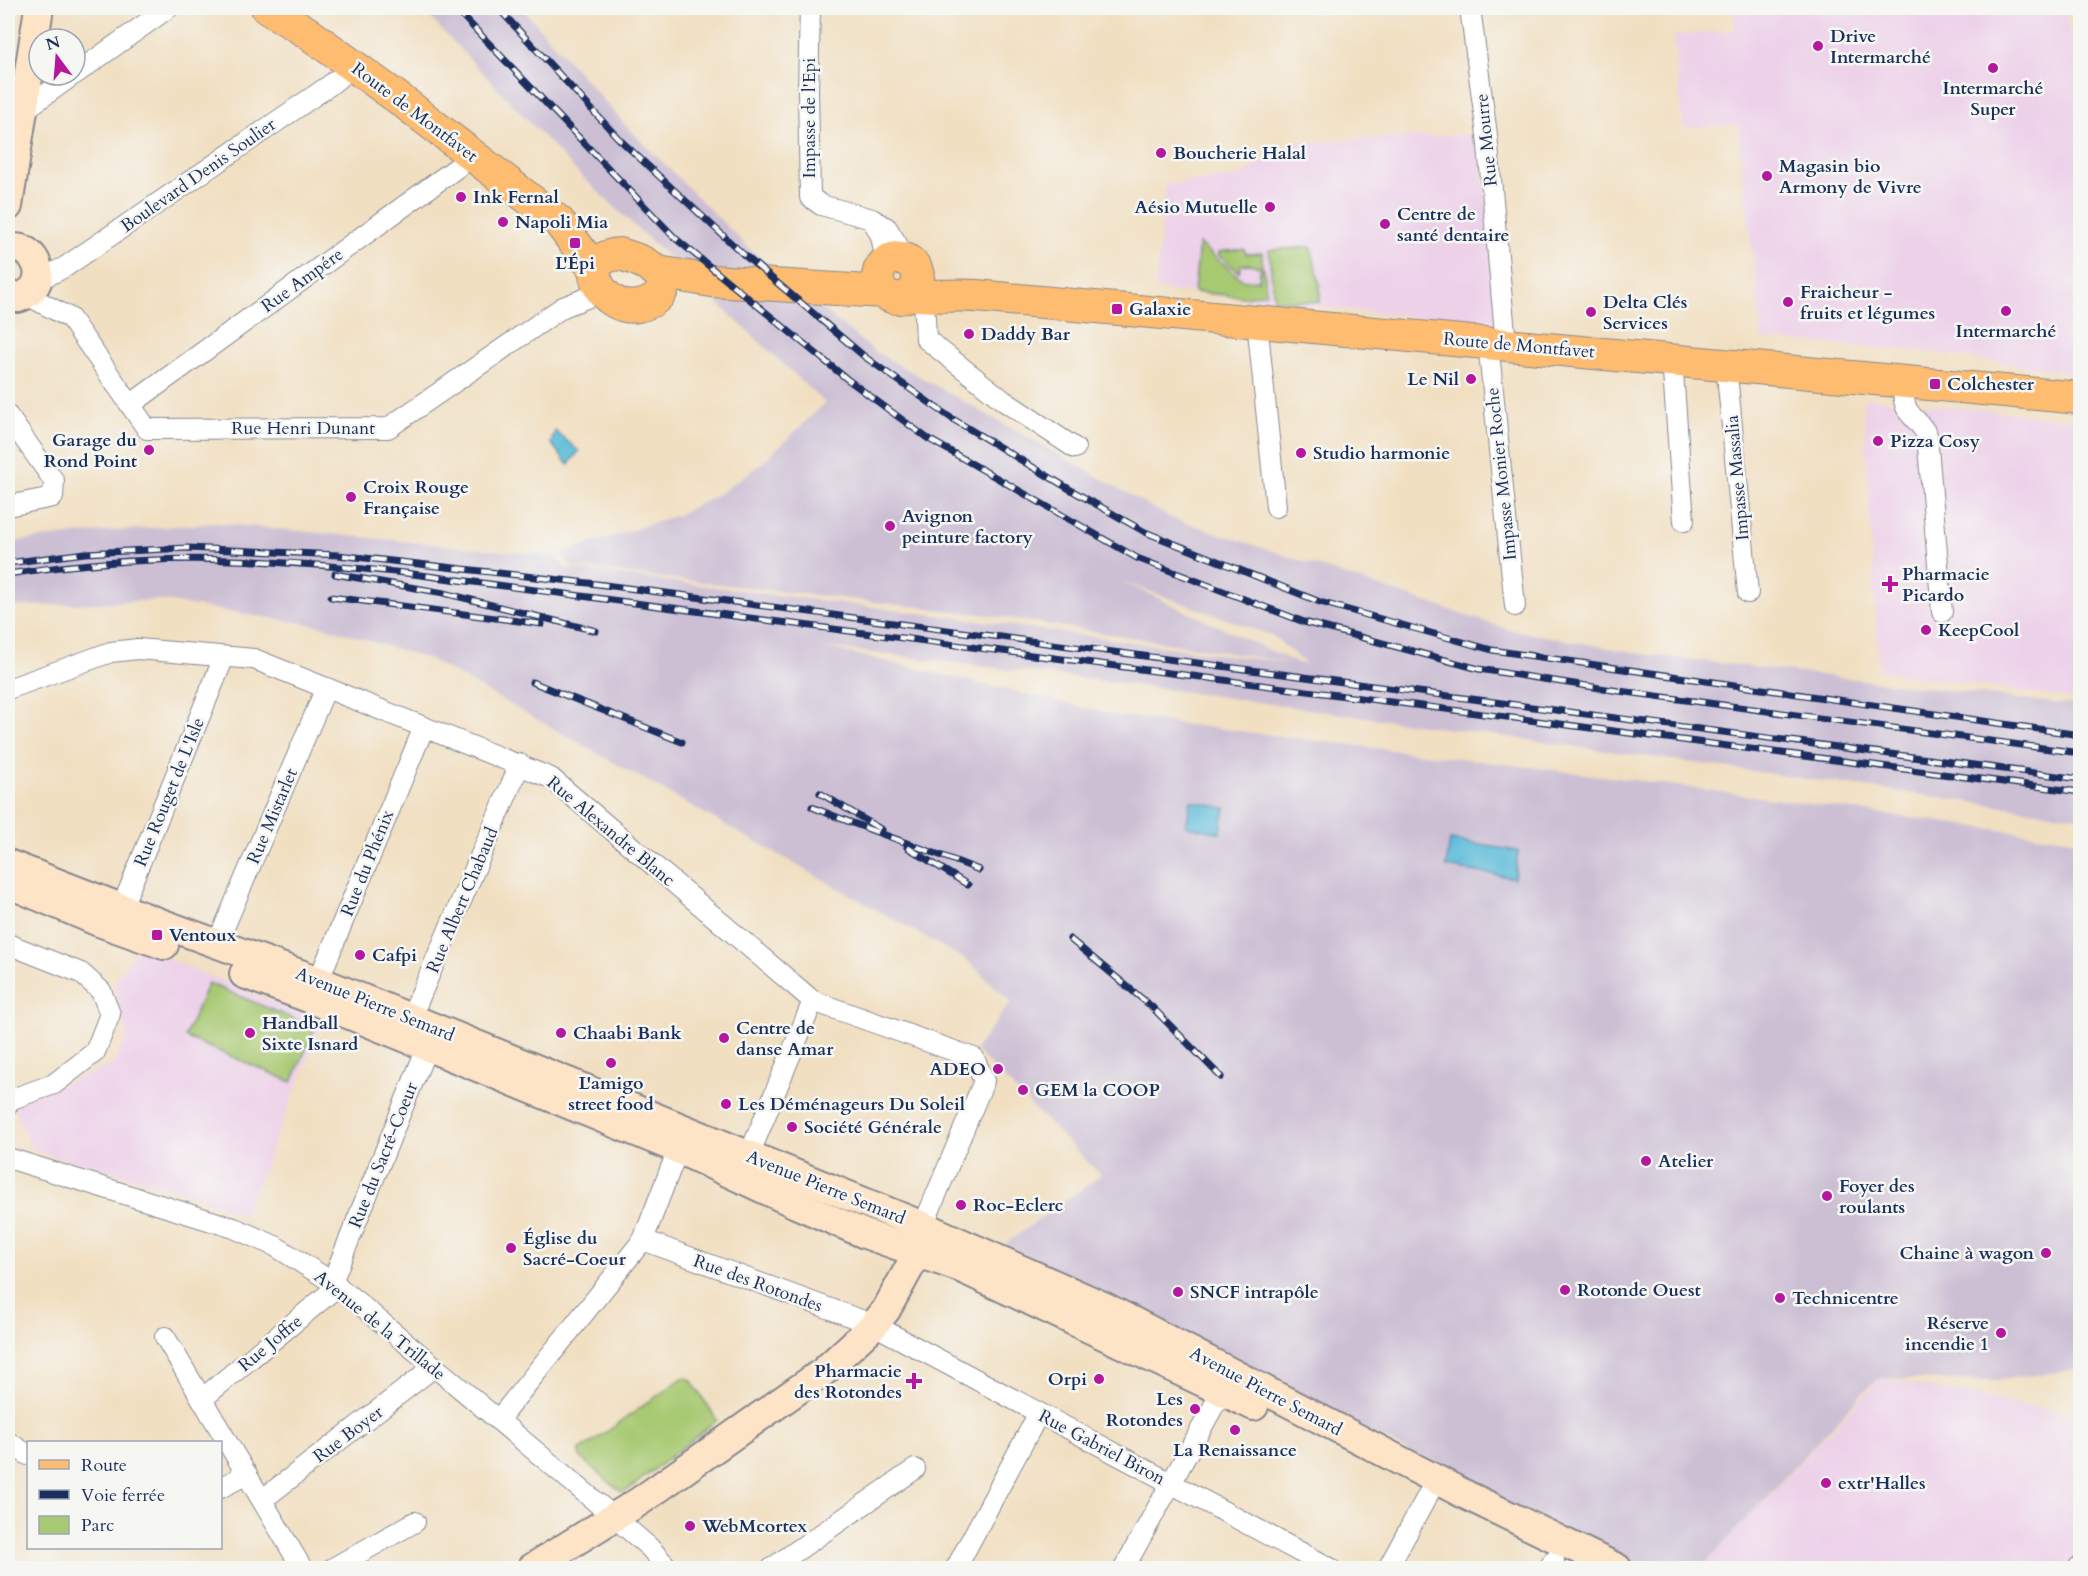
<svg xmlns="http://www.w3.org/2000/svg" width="2088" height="1576" font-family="Cardo,serif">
<rect width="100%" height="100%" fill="#f6f6f2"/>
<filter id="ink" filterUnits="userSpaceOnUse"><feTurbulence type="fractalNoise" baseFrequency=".0167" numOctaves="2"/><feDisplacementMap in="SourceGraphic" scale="12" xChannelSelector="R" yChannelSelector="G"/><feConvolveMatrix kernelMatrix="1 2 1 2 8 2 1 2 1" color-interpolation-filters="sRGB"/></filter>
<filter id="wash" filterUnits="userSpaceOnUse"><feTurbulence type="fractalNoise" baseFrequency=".008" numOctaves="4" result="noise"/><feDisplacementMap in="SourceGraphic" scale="24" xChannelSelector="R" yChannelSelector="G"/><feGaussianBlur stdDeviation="1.35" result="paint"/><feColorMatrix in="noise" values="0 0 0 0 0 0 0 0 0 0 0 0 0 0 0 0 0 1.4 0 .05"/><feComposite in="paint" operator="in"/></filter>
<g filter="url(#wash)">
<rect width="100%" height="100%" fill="#f1dfc1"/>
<g fill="#edd1e9">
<path d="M 1733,8 L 2064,8 L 2080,76 L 2080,374 L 1938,353 L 1762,339 L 1738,124 L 1683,128 L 1674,36 L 1735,30 Z"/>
<path d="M 1480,134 L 1499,326 L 1155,289 L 1166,184 L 1238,177 L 1297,142 Z"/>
<path d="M 1863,398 L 2080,420 L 2080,700 L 1879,671 Z"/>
<path d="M 138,947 L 323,1022 L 244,1216 L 191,1194 L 32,1150 L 12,1104 L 114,1064 L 127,1035 L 113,983 Z"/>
<path d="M 1880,1378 L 2080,1416 L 2080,1555 L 2068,1568 L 1701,1568 Z"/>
</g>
<path fill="#ccbfd4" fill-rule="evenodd" d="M 421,8 L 522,8 L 628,128 L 753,252 L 874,351 L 1169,517 L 1510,630 L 1643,654 L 2080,706 L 2080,817 L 1128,684 L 824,647 L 1119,716 L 1634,780 L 2080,841 L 2080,1369 L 1991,1381 L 1880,1378 L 1869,1386 L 1701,1568 L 1644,1568 L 1509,1505 L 1335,1413 L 1005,1244 L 1101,1175 L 975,1050 L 1011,1002 L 968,961 L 429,659 L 321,626 L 157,600 L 8,607 L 8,542 L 76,534 L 216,523 L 556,556 L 565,568 L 982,621 L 1231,656 L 1295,663 L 987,615 L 572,567 L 562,553 L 678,515 L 720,493 L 762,463 L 825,403 L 580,175 ZM 1121,581 L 1273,636 L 1306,664 L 1297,663 Z"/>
<g fill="#a7c971" stroke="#617c68" stroke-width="1.5">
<path d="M 1199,244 L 1244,281 L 1259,280 L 1260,270 L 1264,269 L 1266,293 L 1245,297 L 1194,292 Z"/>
<path d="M 1311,247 L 1320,285 L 1320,302 L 1274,300 L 1269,250 Z"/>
<path d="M 1244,249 L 1246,254 L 1262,253 L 1262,268 L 1250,264 L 1241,265 L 1239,272 L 1219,256 L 1219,252 Z"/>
<path d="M 208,983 L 315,1028 L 292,1082 L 185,1037 Z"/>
<path d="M 684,1377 L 691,1380 L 717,1420 L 628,1490 L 621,1492 L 582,1459 L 578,1452 Z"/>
</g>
<g fill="#5bbcd9" stroke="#3b769c" stroke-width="1.5">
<path d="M 555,431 L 579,451 L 568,465 L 551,443 Z"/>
<path d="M 1191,801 L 1225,808 L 1220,833 L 1186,826 Z"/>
<path d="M 1450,840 L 1518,851 L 1514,878 L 1446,867 Z"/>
</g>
</g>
<g filter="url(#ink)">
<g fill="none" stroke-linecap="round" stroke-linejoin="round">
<defs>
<g id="street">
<path d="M 810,8 L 808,91 L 810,197 L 821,205 L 872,219 L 887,228 L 907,260"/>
<path d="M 1470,8 L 1487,135 L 1506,344"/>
<path d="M 75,74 L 168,8"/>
<path d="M 17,115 L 73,75"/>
<path d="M 873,221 L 881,236 L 886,261"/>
<path d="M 39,278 L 51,274 L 65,267 L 330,85 L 354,66"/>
<path d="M 27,295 L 70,318 L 147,429 L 388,428 L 563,307 L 602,292"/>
<path d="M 924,297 L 926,339 L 1004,401 L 1075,448"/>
<path d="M 1257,321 L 1276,507"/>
<path d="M 1488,342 L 1515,606"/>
<path d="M 1672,359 L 1684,521"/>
<path d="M 1726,364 L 1748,593"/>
<path d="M 1902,381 C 1903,391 1903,403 1908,411 C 1914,420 1920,422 1927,435 L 1942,612"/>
<path d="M 130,405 L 473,156"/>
<path d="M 8,416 L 54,481 L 53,497 L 8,506"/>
<path d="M 8,689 L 111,652 L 138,649 L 254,659 L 551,778 L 813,1001 L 974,1058 L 984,1081 L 923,1226"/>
<path d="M 117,919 L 224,657"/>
<path d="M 8,944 L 81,973 L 101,991 L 110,1014 L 95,1052 L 54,1084 L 9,1100 L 8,1104"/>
<path d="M 217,944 L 326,688"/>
<path d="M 314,991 L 424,727"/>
<path d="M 406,1029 L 520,764"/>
<path d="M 749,1155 L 813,1001"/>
<path d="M 8,1158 L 234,1228 L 275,1246 L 332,1282 L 356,1301 L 614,1517 L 649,1547 L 668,1568"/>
<path d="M 643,1240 L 874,1325 L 1330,1568"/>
<path d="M 332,1282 L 432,1035"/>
<path d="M 165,1337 L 302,1568"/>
<path d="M 202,1399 L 338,1286"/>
<path d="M 498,1420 L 643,1240 L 682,1139"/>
<path d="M 8,1442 L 28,1455"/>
<path d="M 220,1488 L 247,1474"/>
<path d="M 262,1500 L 434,1367"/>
<path d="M 333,1568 L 415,1522"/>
<path d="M 772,1568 L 915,1469"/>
<path d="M 956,1568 L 1039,1413"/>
<path d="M 1124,1568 L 1227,1382"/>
<path d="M 1388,1568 L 1436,1480"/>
<path d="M 1549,1568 L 1554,1560"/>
<path d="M 2078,1568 L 2080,1566"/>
</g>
<g id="secondary">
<path d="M 8,206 L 39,8"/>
<path d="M 8,249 C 37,241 54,287 18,298 L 8,293"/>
<path d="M 8,864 L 147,918 L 319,981 L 923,1226 L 1103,1306 L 1466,1495 L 1617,1568"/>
<path d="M 17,887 L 99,922 L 164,945"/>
<path d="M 244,974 L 311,999 L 678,1149 L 796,1204 L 865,1234 L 961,1268 L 1254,1406"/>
<path d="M 532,1568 L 640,1501 L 823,1372 L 874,1325 L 886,1310 L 923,1243 L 923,1237"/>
</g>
<g id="primary">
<path d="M 267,8 L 305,31 L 402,101 L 559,222 L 595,270"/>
<path d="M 620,254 C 633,258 647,262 657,272 C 673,288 655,303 638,306 C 604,313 571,258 620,254 Z"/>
<circle cx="898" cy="278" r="20"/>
<path d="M 658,272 L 712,281 L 883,292"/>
<path d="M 911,294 C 933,298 954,294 976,296 L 2080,398"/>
</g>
</defs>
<use href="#street" stroke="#868790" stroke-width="22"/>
<use href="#secondary" stroke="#868790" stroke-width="32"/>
<use href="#primary" stroke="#868790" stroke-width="34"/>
<use href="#street" stroke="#fff" stroke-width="20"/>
<use href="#secondary" stroke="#fee4c6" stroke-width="28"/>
<use href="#primary" stroke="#fdbc70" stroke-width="32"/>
<defs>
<g id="rail">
<path d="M 455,8 L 675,238 L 847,379 L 927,438 L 1137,558 L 1304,622 L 1479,669 L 1619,691 L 2080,753"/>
<path d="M 498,8 L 619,139 L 743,254 L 865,357 L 951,418 L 1071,490 L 1145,532 L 1320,602 L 1492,650 L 2080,735"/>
<path d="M 8,563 L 85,553 L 188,548 L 338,555 L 597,584 L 2080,779"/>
<path d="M 8,574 C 81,563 157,557 231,560 C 289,562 347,567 405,573 L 2080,792"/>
<path d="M 335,574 L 444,593 L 596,631"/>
<path d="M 331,597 L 542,624"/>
<path d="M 532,682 L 682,742"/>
<path d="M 820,793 L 882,830"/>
<path d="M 812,807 C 867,830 924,848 979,870"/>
<path d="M 907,847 L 968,885"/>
<path d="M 1070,939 L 1152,1007 L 1221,1077"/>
</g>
</defs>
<use href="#rail" stroke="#1b2f5e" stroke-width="7"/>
<use href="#rail" stroke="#f6f6f2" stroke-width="4.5" stroke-dasharray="14" stroke-linecap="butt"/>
</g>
</g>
<g fill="#b5179e" stroke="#f6f6f2" stroke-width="2">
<circle cx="1818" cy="46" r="6"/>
<circle cx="1993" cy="68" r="6"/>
<circle cx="1161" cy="153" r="6"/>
<circle cx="1767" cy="176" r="6"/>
<circle cx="461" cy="197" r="6"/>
<circle cx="1270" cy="207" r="6"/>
<circle cx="503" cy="222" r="6"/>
<circle cx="1385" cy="224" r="6"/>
<rect x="569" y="237" width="12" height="12" rx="3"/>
<circle cx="1788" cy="302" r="6"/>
<rect x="1111" y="303" width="12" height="12" rx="3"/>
<circle cx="2006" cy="311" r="6"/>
<circle cx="1591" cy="312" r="6"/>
<circle cx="969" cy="334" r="6"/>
<circle cx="1471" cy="379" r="6"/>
<rect x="1929" y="378" width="12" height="12" rx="3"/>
<circle cx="1878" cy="441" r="6"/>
<circle cx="149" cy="450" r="6"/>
<circle cx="1301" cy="453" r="6"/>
<circle cx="351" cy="497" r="6"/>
<circle cx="890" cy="526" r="6"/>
<path d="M1887 575h6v6h6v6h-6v6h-6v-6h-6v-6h6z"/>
<circle cx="1926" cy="630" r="6"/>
<rect x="151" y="929" width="12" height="12" rx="3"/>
<circle cx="360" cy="955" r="6"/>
<circle cx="250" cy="1033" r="6"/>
<circle cx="561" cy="1033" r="6"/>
<circle cx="724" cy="1038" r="6"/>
<circle cx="611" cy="1063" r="6"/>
<circle cx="998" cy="1069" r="6"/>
<circle cx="1023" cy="1090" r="6"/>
<circle cx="726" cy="1104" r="6"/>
<circle cx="792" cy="1127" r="6"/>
<circle cx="1646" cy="1161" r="6"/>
<circle cx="1827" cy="1196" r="6"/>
<circle cx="961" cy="1205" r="6"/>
<circle cx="511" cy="1248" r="6"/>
<circle cx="2046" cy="1253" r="6"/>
<circle cx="1565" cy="1290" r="6"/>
<circle cx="1178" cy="1292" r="6"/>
<circle cx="1780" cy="1298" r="6"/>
<circle cx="2001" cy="1333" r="6"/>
<circle cx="1099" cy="1379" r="6"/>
<path d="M911 1372h6v6h6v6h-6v6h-6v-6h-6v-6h6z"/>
<circle cx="1195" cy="1409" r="6"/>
<circle cx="1235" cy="1430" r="6"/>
<circle cx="1826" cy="1483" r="6"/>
<circle cx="690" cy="1526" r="6"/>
</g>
<g text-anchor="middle" stroke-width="5" stroke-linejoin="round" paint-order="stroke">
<g font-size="18" font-weight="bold" fill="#1b2f5e" stroke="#f6f6f2" text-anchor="start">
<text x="1830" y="42">Drive<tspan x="1830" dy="21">Intermarché</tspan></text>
<text x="1993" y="94" text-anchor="middle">Intermarché<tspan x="1993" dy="21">Super</tspan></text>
<text x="1173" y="159">Boucherie Halal</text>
<text x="1779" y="172">Magasin bio<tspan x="1779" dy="21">Armony de Vivre</tspan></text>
<text x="473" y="203">Ink Fernal</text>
<text x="1258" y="213" text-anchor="end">Aésio Mutuelle</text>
<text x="1397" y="220">Centre de<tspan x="1397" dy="21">santé dentaire</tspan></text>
<text x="515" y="228">Napoli Mia</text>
<text x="575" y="269" text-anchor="middle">L'Épi</text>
<text x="1800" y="298">Fraicheur -<tspan x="1800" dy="21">fruits et légumes</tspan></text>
<text x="1603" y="308">Delta Clés<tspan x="1603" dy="21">Services</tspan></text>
<text x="1129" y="315">Galaxie</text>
<text x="2006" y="337" text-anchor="middle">Intermarché</text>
<text x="981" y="340">Daddy Bar</text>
<text x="1459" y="385" text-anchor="end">Le Nil</text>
<text x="1947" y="390">Colchester</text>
<text x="137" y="446" text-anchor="end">Garage du<tspan x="137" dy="21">Rond Point</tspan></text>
<text x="1890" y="447">Pizza Cosy</text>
<text x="1313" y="459">Studio harmonie</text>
<text x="363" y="493">Croix Rouge<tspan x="363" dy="21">Française</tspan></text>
<text x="902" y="522">Avignon<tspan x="902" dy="21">peinture factory</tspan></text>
<text x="1902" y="580">Pharmacie<tspan x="1902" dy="21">Picardo</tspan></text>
<text x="1938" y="636">KeepCool</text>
<text x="169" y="941">Ventoux</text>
<text x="372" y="961">Cafpi</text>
<text x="262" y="1029">Handball<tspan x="262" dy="21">Sixte Isnard</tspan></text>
<text x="736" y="1034">Centre de<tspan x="736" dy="21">danse Amar</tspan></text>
<text x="573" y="1039">Chaabi Bank</text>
<text x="986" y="1075" text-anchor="end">ADEO</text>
<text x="611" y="1089" text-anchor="middle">L'amigo<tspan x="611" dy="21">street food</tspan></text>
<text x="1035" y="1096">GEM la COOP</text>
<text x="738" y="1110">Les Déménageurs Du Soleil</text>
<text x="804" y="1133">Société Générale</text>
<text x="1658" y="1167">Atelier</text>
<text x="1839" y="1192">Foyer des<tspan x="1839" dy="21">roulants</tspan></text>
<text x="973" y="1211">Roc-Eclerc</text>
<text x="523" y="1244">Église du<tspan x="523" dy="21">Sacré-Coeur</tspan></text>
<text x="2034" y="1259" text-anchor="end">Chaine à wagon</text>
<text x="1577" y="1296">Rotonde Ouest</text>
<text x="1190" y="1298">SNCF intrapôle</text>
<text x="1792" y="1304">Technicentre</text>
<text x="1989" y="1329" text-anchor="end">Réserve<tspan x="1989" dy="21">incendie 1</tspan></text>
<text x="902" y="1377" text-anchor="end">Pharmacie<tspan x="902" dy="21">des Rotondes</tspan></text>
<text x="1087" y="1385" text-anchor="end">Orpi</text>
<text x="1183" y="1405" text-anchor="end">Les<tspan x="1183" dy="21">Rotondes</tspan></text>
<text x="1235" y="1456" text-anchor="middle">La Renaissance</text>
<text x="1838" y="1489">extr'Halles</text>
<text x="702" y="1532">WebMcortex</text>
</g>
<g font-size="18" fill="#1b2f5e" stroke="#f6f6f2">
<text transform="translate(415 112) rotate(37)" y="6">Route de Montfavet</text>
<text transform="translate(809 118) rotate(-90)" y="6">Impasse de l'Epi</text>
<text transform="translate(1486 140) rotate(-96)" y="6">Rue Mourre</text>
<text transform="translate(198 175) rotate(-35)" y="6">Boulevard Denis Soulier</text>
<text transform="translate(302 280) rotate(-36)" y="6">Rue Ampére</text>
<text transform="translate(1519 345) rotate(5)" y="6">Route de Montfavet</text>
<text x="303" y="434">Rue Henri Dunant</text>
<text transform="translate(1501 474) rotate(-96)" y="6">Impasse Monier Roche</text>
<text transform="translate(1737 478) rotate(-95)" y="6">Impasse Massalia</text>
<text transform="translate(169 792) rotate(-68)" y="6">Rue Rouget de L'Isle</text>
<text transform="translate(272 816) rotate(-67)" y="6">Rue Mistarlet</text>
<text transform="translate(611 831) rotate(40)" y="6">Rue Alexandre Blanc</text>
<text transform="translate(367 863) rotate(-68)" y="6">Rue du Phénix</text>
<text transform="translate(462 900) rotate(-67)" y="6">Rue Albert Chabaud</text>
<text transform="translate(375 1004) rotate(22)" y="6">Avenue Pierre Semard</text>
<text transform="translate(383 1155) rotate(-68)" y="6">Rue du Sacré-Coeur</text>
<text transform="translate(826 1187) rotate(22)" y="6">Avenue Pierre Semard</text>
<text transform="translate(758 1283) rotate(20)" y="6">Rue des Rotondes</text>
<text transform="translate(380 1325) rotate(39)" y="6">Avenue de la Trillade</text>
<text transform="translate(270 1343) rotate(-40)" y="6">Rue Joffre</text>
<text transform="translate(1266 1391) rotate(28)" y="6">Avenue Pierre Semard</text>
<text transform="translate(348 1434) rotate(-37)" y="6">Rue Boyer</text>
<text transform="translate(1102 1447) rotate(28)" y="6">Rue Gabriel Biron</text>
</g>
</g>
<rect width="2088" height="1576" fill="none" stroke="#f6f6f2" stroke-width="30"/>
<rect x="27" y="1441" width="195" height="108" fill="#f6f6f2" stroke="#9ea6b7" stroke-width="1.5"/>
<rect x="39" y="1460" width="30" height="9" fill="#fdbc70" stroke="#9ea6b7" stroke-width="1.5"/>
<text x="81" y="1471" font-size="18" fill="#1b2f5e">Route</text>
<rect x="39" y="1490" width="30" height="9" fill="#1b2f5e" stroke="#9ea6b7" stroke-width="1.5"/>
<text x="81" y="1501" font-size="18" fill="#1b2f5e">Voie ferrée</text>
<rect x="39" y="1516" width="30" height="18" fill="#a7c971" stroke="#9ea6b7" stroke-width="1.5"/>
<text x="81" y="1531" font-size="18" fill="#1b2f5e">Parc</text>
<g transform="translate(57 57) rotate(344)"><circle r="28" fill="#f6f6f2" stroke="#9ea6b7" stroke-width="1.5"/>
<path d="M0-4.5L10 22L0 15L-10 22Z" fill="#b5179e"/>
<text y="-9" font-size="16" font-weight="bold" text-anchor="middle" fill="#1b2f5e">N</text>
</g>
</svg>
